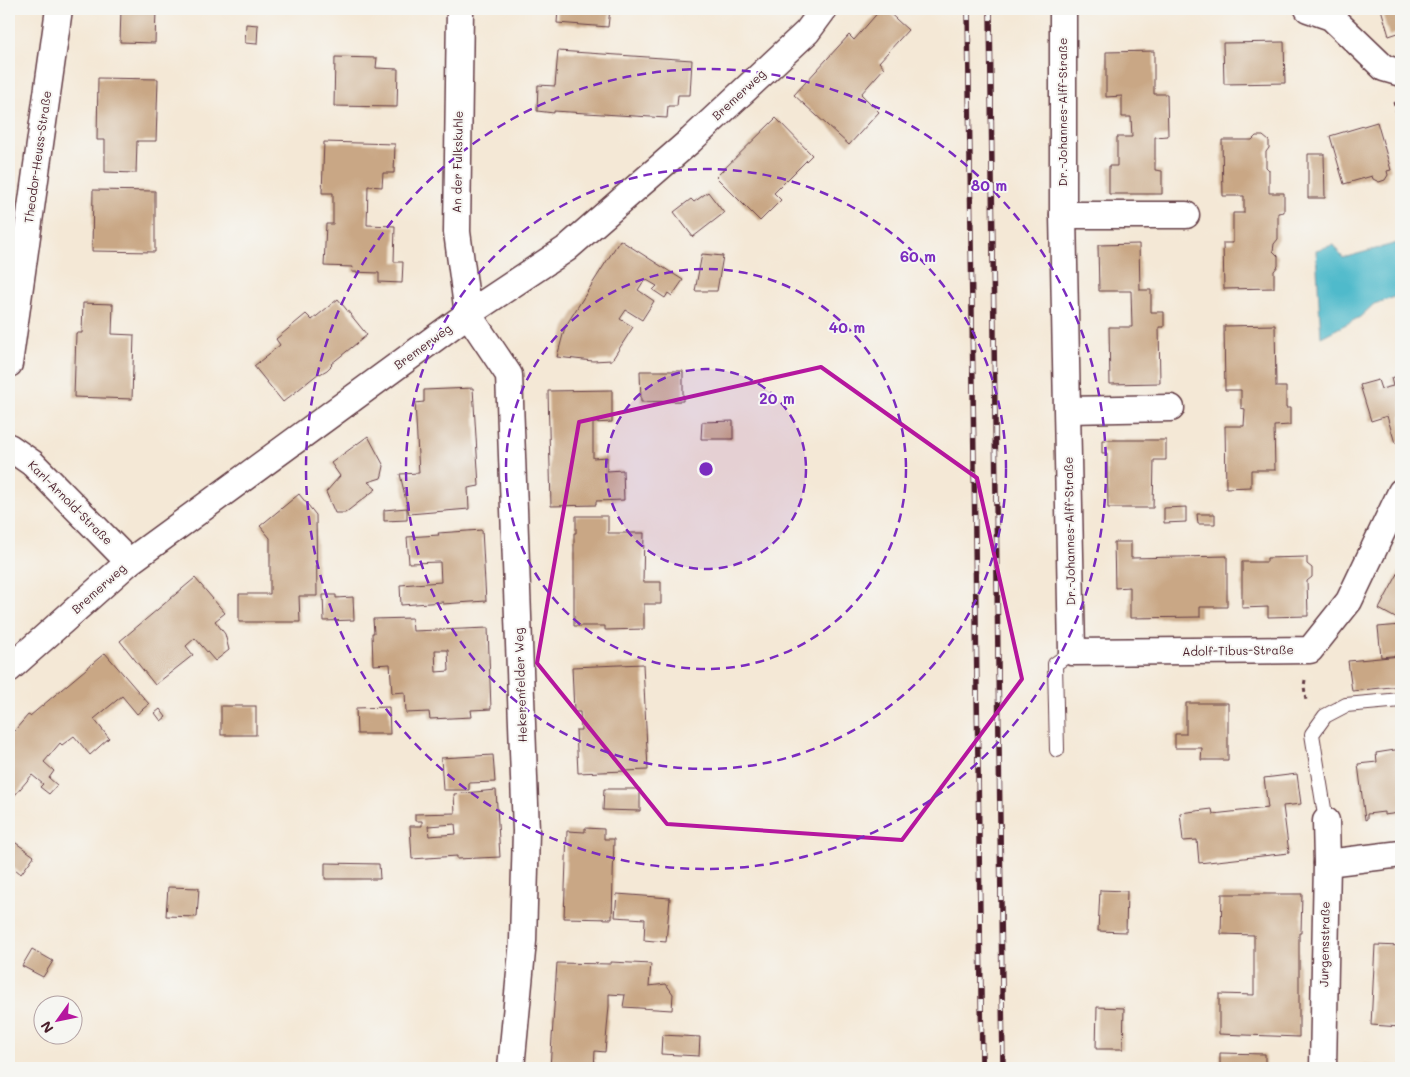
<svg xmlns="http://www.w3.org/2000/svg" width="1410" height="1077" font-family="Mali,sans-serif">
<rect width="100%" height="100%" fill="#f6f6f2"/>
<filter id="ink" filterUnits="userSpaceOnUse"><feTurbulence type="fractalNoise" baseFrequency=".02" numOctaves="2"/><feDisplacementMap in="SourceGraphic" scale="10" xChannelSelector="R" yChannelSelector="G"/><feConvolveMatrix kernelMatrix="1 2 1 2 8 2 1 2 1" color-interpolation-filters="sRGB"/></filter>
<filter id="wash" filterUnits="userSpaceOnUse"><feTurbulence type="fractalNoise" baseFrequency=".0096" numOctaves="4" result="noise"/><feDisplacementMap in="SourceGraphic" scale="20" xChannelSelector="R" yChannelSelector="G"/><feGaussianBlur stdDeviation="1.12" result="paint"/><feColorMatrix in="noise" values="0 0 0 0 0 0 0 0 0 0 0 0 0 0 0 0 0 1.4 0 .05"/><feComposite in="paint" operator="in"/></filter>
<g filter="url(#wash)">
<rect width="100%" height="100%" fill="#f4e8d6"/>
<path fill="#4fbacb" stroke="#4c6c7b" d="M 1401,242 L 1401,295 L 1374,304 L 1360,317 L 1321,337 L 1316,250 L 1333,245 L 1343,258 Z"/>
<g id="blocks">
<g fill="#c9a785" fill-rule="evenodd">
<path d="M 121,9 L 156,9 L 155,43 L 120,42 Z"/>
<path d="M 558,9 L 610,9 L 608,27 L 557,23 Z"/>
<path d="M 881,9 L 885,9 L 908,30 L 879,62 L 884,68 L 861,94 L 879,112 L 849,145 L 794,95 L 849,35 L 854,40 Z"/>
<path d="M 1381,9 L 1401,9 L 1401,32 L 1389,36 Z"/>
<path d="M 246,24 L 258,25 L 257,44 L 245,43 Z"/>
<path d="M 1284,42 L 1285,83 L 1224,84 L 1223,43 Z"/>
<path d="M 558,51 L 692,60 L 690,95 L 678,95 L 677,106 L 668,106 L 667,118 L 554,111 L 554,113 L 537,111 L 538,85 L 555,86 Z"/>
<path d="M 1154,51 L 1154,94 L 1167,94 L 1168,136 L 1155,137 L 1155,170 L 1162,171 L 1162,194 L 1109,194 L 1109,166 L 1117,166 L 1117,137 L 1132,137 L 1131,117 L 1122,117 L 1122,96 L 1106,97 L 1106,52 Z"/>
<path d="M 335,57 L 377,58 L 376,68 L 398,69 L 397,107 L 334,106 Z"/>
<path d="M 98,78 L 158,79 L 156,141 L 137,141 L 136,173 L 105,172 L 105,140 L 97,140 Z"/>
<path d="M 776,118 L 812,155 L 774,193 L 781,200 L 760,221 L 716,177 Z"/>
<path d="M 1377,122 L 1391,170 L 1387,171 L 1388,175 L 1385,180 L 1379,182 L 1373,179 L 1372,176 L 1344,184 L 1330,136 Z"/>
<path d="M 1256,136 L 1263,136 L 1269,141 L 1269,148 L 1266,152 L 1266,167 L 1269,170 L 1269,193 L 1284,193 L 1284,212 L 1278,213 L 1278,239 L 1274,244 L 1273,251 L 1278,256 L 1278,266 L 1274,271 L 1274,288 L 1224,289 L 1223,243 L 1233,243 L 1233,213 L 1244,213 L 1244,196 L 1223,196 L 1222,140 L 1252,140 Z"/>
<path d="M 324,142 L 395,144 L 394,173 L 383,173 L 382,187 L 368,186 L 367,225 L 395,226 L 394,262 L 403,262 L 402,283 L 379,282 L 379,273 L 352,272 L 353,267 L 324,266 L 326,224 L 333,224 L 333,193 L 322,193 Z"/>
<path d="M 1308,154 L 1324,154 L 1325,198 L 1308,198 Z"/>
<path d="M 93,190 L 155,191 L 155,252 L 92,251 Z"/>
<path d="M 708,192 L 724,213 L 693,237 L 674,212 L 691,199 L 694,202 Z"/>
<path d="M 620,240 L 683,280 L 672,296 L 668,293 L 665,298 L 653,290 L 657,286 L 645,279 L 638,290 L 654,301 L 642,320 L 626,310 L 620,319 L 633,327 L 612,360 L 593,361 L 557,357 L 565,327 Z"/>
<path d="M 1139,244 L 1140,290 L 1151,290 L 1151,312 L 1164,312 L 1164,327 L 1159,327 L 1160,383 L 1110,384 L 1109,327 L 1132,327 L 1131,291 L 1099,291 L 1098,245 Z"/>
<path d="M 702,254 L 723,256 L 717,291 L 695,291 Z"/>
<path d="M 338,299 L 367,335 L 331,364 L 332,365 L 327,370 L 320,374 L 319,373 L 283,402 L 254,366 L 280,345 L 276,339 L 306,314 L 312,320 Z"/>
<path d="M 83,303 L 113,304 L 112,334 L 134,335 L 132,399 L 74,397 L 76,333 L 82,333 Z"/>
<path d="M 1275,325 L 1276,387 L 1286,387 L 1286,408 L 1290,408 L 1290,425 L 1274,426 L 1275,470 L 1251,470 L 1251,487 L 1226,488 L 1225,426 L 1244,426 L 1245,409 L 1241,408 L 1241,390 L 1225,390 L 1224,326 Z"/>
<path d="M 640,371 L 683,371 L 683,401 L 641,402 Z"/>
<path d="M 1401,375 L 1401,441 L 1395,443 L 1387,416 L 1371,421 L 1360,385 L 1378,380 L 1381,389 L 1393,386 L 1391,378 Z"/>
<path d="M 473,388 L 479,486 L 468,488 L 469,509 L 409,514 L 400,474 L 419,473 L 415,403 L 424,402 L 424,390 Z"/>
<path d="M 612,390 L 612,422 L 593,423 L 593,458 L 607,457 L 607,471 L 623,470 L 624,500 L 596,501 L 596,505 L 551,506 L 548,391 Z"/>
<path d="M 733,421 L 733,439 L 701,439 L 702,422 Z"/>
<path d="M 368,436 L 384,466 L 382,475 L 381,478 L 368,482 L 376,489 L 345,513 L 335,513 L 326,492 L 340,476 L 331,463 Z"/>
<path d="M 1102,440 L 1166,440 L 1166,460 L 1154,460 L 1153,508 L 1108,508 L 1107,453 L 1102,453 Z"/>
<path d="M 299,494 L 316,515 L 317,596 L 299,596 L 300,622 L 239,622 L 239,594 L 270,594 L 270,538 L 260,526 Z"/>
<path d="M 1186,507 L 1186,522 L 1164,523 L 1164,508 Z"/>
<path d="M 407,508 L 407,520 L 384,521 L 384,510 Z"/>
<path d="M 1197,514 L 1215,514 L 1215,524 L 1198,524 Z"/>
<path d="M 576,516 L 608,516 L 608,533 L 644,533 L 643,582 L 661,582 L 661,604 L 644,604 L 644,629 L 605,630 L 605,626 L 574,626 L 574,533 L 576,533 Z"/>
<path d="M 482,530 L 486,601 L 443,604 L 443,602 L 401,605 L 400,585 L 441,582 L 440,562 L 409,563 L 407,537 L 439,535 L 438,533 Z"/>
<path d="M 1114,542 L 1131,542 L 1131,558 L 1227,556 L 1227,607 L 1200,607 L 1200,617 L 1130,618 L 1130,587 L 1115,588 Z"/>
<path d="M 1307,557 L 1307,564 L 1312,568 L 1312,577 L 1307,581 L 1308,616 L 1268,617 L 1268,607 L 1242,608 L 1242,562 L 1267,562 L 1267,558 Z"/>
<path d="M 1401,568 L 1401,621 L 1379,609 Z"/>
<path d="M 195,578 L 225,613 L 215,621 L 225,634 L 229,650 L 215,661 L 195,638 L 186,646 L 193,655 L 155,685 L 120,641 Z"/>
<path d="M 323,595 L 336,595 L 336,598 L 353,597 L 354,620 L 324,621 Z"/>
<path d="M 412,618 L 413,631 L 488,628 L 491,709 L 471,710 L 472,717 L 430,719 L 429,712 L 406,713 L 405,692 L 392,693 L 390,664 L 373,665 L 372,633 L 374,633 L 373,619 ZM 435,650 L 448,650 L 449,671 L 436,672 Z"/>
<path d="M 1401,625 L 1401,655 L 1381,657 L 1378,627 Z"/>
<path d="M 105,653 L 149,704 L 137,714 L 122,696 L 94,719 L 109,738 L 90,755 L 74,736 L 62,745 L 60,743 L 44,762 L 54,771 L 49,778 L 57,785 L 49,794 L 40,787 L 43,784 L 32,775 L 15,795 L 9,789 L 9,737 L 28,715 L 30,716 Z"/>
<path d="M 1401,656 L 1401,686 L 1352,691 L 1348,661 Z"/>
<path d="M 643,664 L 648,770 L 578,773 L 576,730 L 581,730 L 580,712 L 574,712 L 572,667 Z"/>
<path d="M 1186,703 L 1228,703 L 1228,760 L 1201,760 L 1202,748 L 1175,748 L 1175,734 L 1186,734 Z"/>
<rect x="221" y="706" width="35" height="29"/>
<path d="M 389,707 L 390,734 L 357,734 L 356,708 Z"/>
<path d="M 160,709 L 166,717 L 161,721 L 155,713 Z"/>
<path d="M 1401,749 L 1401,815 L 1399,815 L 1399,813 L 1384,815 L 1384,812 L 1367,814 L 1367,819 L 1365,820 L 1358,764 L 1377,762 L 1376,753 Z"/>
<path d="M 493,755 L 495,782 L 469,783 L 469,790 L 443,790 L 441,758 Z"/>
<path d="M 1297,774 L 1301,804 L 1283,806 L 1289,853 L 1199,863 L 1197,840 L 1183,841 L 1180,813 L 1212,809 L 1213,814 L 1268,808 L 1264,778 Z"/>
<path d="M 604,789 L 640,789 L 640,811 L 603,810 Z"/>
<path d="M 496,790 L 500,857 L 457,859 L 457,856 L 412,859 L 410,826 L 422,826 L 422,821 L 415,821 L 415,814 L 455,813 L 454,794 ZM 455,824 L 456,834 L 429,836 L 428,826 Z"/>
<path d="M 585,828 L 604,829 L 604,839 L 614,839 L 612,919 L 564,918 L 567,831 L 585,832 Z"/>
<path d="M 9,838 L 34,856 L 21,874 L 9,864 Z"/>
<path d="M 325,863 L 379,864 L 380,879 L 325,879 Z"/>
<path d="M 168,887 L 199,888 L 197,917 L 166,916 Z"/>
<path d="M 1100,890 L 1127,891 L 1126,932 L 1098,931 Z"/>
<path d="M 617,894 L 670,898 L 666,942 L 644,940 L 645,919 L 615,917 Z"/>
<path d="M 1222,894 L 1302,894 L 1301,933 L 1299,933 L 1299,1037 L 1219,1034 L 1219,994 L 1254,995 L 1254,935 L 1221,934 Z"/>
<path d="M 1375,945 L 1401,946 L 1401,1027 L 1371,1025 Z"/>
<path d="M 32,949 L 53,961 L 43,977 L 22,966 Z"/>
<path d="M 611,962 L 651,964 L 649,986 L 666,984 L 673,994 L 672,1010 L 623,1007 L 625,995 L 609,994 L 609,1006 L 605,1052 L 595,1051 L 594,1068 L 550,1068 L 557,963 L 611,964 Z"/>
<path d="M 1097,1007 L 1124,1008 L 1123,1049 L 1096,1049 Z"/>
<path d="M 662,1035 L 700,1037 L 699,1056 L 661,1054 Z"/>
<path d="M 1220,1053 L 1265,1054 L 1265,1068 L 1220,1068 Z"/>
<path d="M 1363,1065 L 1399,1067 L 1399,1068 L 1363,1068 Z"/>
</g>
</g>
</g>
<g filter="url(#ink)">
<use href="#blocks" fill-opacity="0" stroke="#643d45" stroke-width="1"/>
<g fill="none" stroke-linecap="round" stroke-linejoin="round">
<defs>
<g id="lane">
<path d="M 1057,750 L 1055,664 L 1072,652"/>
<path d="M 1326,821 L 1312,734 L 1325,716 L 1346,705 L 1401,700"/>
</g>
<g id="street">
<path d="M 460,9 L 457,232 L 468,314 L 509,375 L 526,831 L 523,941 L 511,1068"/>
<path d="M 1063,9 L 1063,215 L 1072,652 L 1310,650 L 1349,601 L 1401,492"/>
<path d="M 1308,9 L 1331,17 L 1384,68 L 1401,73"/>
<path d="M 1063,215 L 1186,215"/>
<path d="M 9,364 L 59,9"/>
<path d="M 1068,410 L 1171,408"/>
<path d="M 9,447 L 32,463 L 129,562"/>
<path d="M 9,669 L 129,562 L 468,314 L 566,249 L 691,140 L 807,32 L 824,9"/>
<path d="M 1327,863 L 1401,854"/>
<path d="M 1323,1068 L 1327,863 L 1326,821"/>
</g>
</defs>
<use href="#lane" stroke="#643d45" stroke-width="16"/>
<use href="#street" stroke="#643d45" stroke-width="29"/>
<g stroke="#643d45" stroke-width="3" stroke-dasharray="4 4" stroke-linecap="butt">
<path d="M 1394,102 L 1401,129"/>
<path d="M 1305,680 L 1304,686 L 1306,701"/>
</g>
<use href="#lane" stroke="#fff" stroke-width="14"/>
<use href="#street" stroke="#fff" stroke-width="26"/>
<defs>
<g id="rail">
<path d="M 968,9 L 982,1068"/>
<path d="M 990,9 L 1003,1068"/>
</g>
</defs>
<use href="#rail" stroke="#4a1f2b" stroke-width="5.5"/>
<use href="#rail" stroke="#f6f6f2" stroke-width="4" stroke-dasharray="11" stroke-linecap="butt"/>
</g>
</g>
<path fill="none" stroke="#b5179e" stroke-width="4" stroke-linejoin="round" d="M 821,367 L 977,478 L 1022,679 L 902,840 L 667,824 L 537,663 L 579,422 Z"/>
<circle cx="706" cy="469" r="100" fill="#7b2cbf" fill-opacity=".12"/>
<g fill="none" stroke="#7b2cbf" stroke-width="2.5" stroke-dasharray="9 6">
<circle cx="706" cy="469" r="100"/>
<circle cx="706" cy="469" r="200"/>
<circle cx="706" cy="469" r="300"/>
<circle cx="706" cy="469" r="400"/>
</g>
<g text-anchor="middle" stroke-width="4" stroke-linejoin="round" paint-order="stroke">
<g font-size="12" fill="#4a1f2b" stroke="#f6f6f2">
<text transform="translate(739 95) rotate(-43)" y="4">Bremerweg</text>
<text transform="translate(1063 112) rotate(-90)" y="4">Dr.-Johannes-Alff-Straße</text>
<text transform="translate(38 157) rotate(-82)" y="4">Theodor-Heuss-Straße</text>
<text transform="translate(458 162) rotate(-89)" y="4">An der Fulkskuhle</text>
<text transform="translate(423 347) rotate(-36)" y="4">Bremerweg</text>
<text transform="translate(70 503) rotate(45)" y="4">Karl-Arnold-Straße</text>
<text transform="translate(1070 531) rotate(-91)" y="4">Dr.-Johannes-Alff-Straße</text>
<text transform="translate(99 589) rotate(-42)" y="4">Bremerweg</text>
<text transform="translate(1238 651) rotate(-1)" y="4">Adolf-Tibus-Straße</text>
<text transform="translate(521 685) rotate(-92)" y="4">Hekerenfelder Weg</text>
<text transform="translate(1325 944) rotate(-89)" y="4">Jurgensstraße</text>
</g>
</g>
<circle cx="706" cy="469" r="8" fill="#7b2cbf" stroke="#f6f6f2" stroke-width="2.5"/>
<g font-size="15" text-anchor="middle" font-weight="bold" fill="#7b2cbf" stroke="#f6f6f2" stroke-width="4" stroke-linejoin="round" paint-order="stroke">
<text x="989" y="191">80 m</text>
<text x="918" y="262">60 m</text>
<text x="847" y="333">40 m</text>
<text x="777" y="404">20 m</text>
</g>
<rect width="1410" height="1077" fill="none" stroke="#f6f6f2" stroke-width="30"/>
<g transform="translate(58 1020) rotate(237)"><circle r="24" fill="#f6f6f2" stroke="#b1a0a2"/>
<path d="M0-4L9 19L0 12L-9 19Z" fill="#b5179e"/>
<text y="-8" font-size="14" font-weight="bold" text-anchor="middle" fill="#4a1f2b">N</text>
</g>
</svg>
